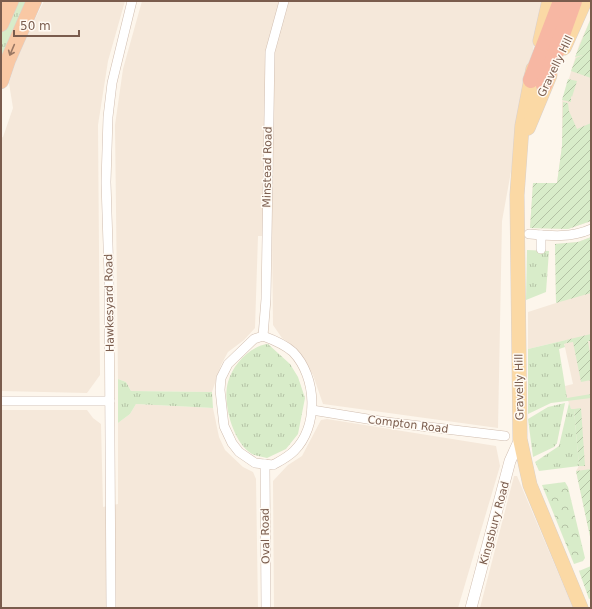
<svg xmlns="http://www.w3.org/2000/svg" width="592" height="609" font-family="'DejaVu Sans',sans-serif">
<defs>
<pattern id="grass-tufts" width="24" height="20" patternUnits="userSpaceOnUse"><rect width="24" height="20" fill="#d8ecc9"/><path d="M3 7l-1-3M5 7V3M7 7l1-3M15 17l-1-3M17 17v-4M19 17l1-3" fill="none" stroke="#b4c2a5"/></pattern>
<pattern id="forest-crowns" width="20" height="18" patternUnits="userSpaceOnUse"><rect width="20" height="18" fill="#d8ecc9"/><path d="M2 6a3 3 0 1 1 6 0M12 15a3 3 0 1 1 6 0" fill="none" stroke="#b4c2a5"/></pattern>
<pattern id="garden-furrows" width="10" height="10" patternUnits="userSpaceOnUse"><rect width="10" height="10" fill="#d8ecc9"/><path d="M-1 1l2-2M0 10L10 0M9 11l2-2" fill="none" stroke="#b4c2a5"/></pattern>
</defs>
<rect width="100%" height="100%" fill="#fdf6ec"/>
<g fill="#f5e8da">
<path d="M 44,1 L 125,1 L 108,61 L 98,125 L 100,375 L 87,393 L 1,391 L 1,138 L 3,137 L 13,108 L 9,83 L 18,53 Z"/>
<path d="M 142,1 L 542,1 L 502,221 L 498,428 L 323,404 L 313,375 L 296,348 L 282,338 L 273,325 L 272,236 L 258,236 L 255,328 L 244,340 L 228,352 L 221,365 L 212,392 L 131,391 L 126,382 L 118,379 L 115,125 L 123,69 Z"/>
<path d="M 591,18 L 591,221 L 568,229 L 530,228 L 533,183 L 557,183 L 562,146 L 562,102 L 579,45 Z"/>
<path d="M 591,237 L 591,541 L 576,471 L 579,466 L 574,409 L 571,409 L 567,398 L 565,386 L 573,384 L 564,343 L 566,340 L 528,349 L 528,312 L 556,303 L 555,244 L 578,242 Z"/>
<path d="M 136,404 L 213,408 L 219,437 L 225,450 L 243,467 L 253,472 L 256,479 L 258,608 L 1,608 L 1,410 L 87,410 L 93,418 L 101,424 L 103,507 L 118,504 L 118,423 L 130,414 Z"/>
<path d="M 327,419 L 496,446 L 500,466 L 458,608 L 274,608 L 273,481 L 288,465 L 302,456 L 321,420 Z"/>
<path d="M 514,476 L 517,476 L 573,608 L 480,608 Z"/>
</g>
<g fill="url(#grass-tufts)">
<path d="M 16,1 L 26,1 L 1,58 L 1,33 Z"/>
<path d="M 527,250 L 549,251 L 546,292 L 526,300 Z"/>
<path d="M 566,340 L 567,343 L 564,344 L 565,347 L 559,349 L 567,398 L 591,394 L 591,398 L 551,403 L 528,414 L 528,349 Z"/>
<path d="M 268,344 L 290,364 L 298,377 L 305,398 L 298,434 L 286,449 L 267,458 C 262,457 257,456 252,454 C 233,443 222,402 228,382 C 233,364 250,346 268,344 Z"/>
<path d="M 118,379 L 126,382 L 131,391 L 212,392 L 213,408 L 136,404 L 130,414 L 118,423 Z"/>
<path d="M 565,403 L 557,443 L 554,447 L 533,457 L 528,419 L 548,407 Z"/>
<path d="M 569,403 L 571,409 L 574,409 L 579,466 L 539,471 L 535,462 L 559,446 Z"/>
</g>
<path fill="url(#forest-crowns)" d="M 565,482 L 568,487 L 585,558 L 583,561 L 574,564 L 542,485 Z"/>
<g fill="url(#garden-furrows)">
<path d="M 591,18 L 591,78 L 571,71 L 576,58 L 583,55 L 575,57 Z"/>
<path d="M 568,79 L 577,81 L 572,97 L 571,96 L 571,102 L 562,100 Z"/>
<path d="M 563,102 L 568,103 L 569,111 L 577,129 L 591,123 L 591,221 L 568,229 L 530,228 L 533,183 L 557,183 L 562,146 Z"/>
<path d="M 591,237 L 591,293 L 556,303 L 555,244 L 578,242 Z"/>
<path d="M 591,334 L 591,348 L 590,341 L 588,341 L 591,360 L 591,380 L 581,382 L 573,342 L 567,343 L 566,340 Z"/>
<path d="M 581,408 L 585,466 L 579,466 L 574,409 Z"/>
<path d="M 591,469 L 591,541 L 576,471 Z"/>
<path d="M 591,566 L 591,598 L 589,599 L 579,571 Z"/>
</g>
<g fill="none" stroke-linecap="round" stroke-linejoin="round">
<defs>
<g id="minor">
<path d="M 529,234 C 551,236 571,238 591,229"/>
<path d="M 541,249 L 541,235"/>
<path d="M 263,336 C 274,340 284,344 293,352 C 317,377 319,426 294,451 C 288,457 280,461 273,465 L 255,463 L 239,452 L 232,443 L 224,426 L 220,390 L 221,378 L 228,364 L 254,339 Z"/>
<path d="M 263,336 L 266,299 L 270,52 L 284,1"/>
<path d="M 1,401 L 110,401"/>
<path d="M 312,410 L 386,422 L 505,436"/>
<path d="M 265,464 L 266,608"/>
<path d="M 111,608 L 109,276 L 106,182 L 108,117 L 112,83 L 132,1"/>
</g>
<path id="tertiary" d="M 471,608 L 510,461 L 520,439"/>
<g id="primary">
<path d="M 540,41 L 549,1"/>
<path d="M 564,48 L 585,1"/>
<path d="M 533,69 L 522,126 L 517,195 L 520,439 L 530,485 L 581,608"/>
<path d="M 528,128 L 550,75"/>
</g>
<g id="trunk">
<path d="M 1,24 L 11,1"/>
<path d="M 1,81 L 8,60 L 34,1"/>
</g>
<g id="motorway">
<path d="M 531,80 L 561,1"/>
<path d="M 544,85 L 574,1"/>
</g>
</defs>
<use href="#minor" stroke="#d1beb0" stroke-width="10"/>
<use href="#tertiary" stroke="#d1beb0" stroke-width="12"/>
<use href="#primary" stroke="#dad1cd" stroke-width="15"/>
<use href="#trunk" stroke="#dad1cd" stroke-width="16"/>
<use href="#motorway" stroke="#dad1cd" stroke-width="17"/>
<use href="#minor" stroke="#fff" stroke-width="9"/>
<use href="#tertiary" stroke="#fff" stroke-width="11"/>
<use href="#primary" stroke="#fbd9a5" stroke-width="14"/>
<use href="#trunk" stroke="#f9c8a4" stroke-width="15"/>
<use href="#motorway" stroke="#f7b7a3" stroke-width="16"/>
</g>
<defs><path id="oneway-shaft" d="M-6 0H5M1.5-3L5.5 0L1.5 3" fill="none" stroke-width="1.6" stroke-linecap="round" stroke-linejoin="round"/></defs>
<use stroke="#9a7763" href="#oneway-shaft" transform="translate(12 50) rotate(113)"/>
<g text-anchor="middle" stroke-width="3" stroke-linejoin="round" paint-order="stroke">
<g font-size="11" fill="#7a5c4d" stroke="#fffaf3">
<text transform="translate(555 66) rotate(-64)" y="4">Gravelly Hill</text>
<text transform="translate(267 167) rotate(-89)" y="4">Minstead Road</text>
<text transform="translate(109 303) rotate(-91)" y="4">Hawkesyard Road</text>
<text transform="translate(519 387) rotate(-91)" y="4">Gravelly Hill</text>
<text transform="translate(408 424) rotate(7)" y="4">Compton Road</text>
<text transform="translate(494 523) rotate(-75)" y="4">Kingsbury Road</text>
<text transform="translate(265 536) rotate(-91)" y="4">Oval Road</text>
</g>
</g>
<rect width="592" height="609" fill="none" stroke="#7a5c4d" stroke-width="4"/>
<path d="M14 30v6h65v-6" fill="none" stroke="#7a5c4d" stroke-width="2"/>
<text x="20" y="30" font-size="12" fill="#7a5c4d" stroke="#fffaf3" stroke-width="3" paint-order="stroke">50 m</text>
</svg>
